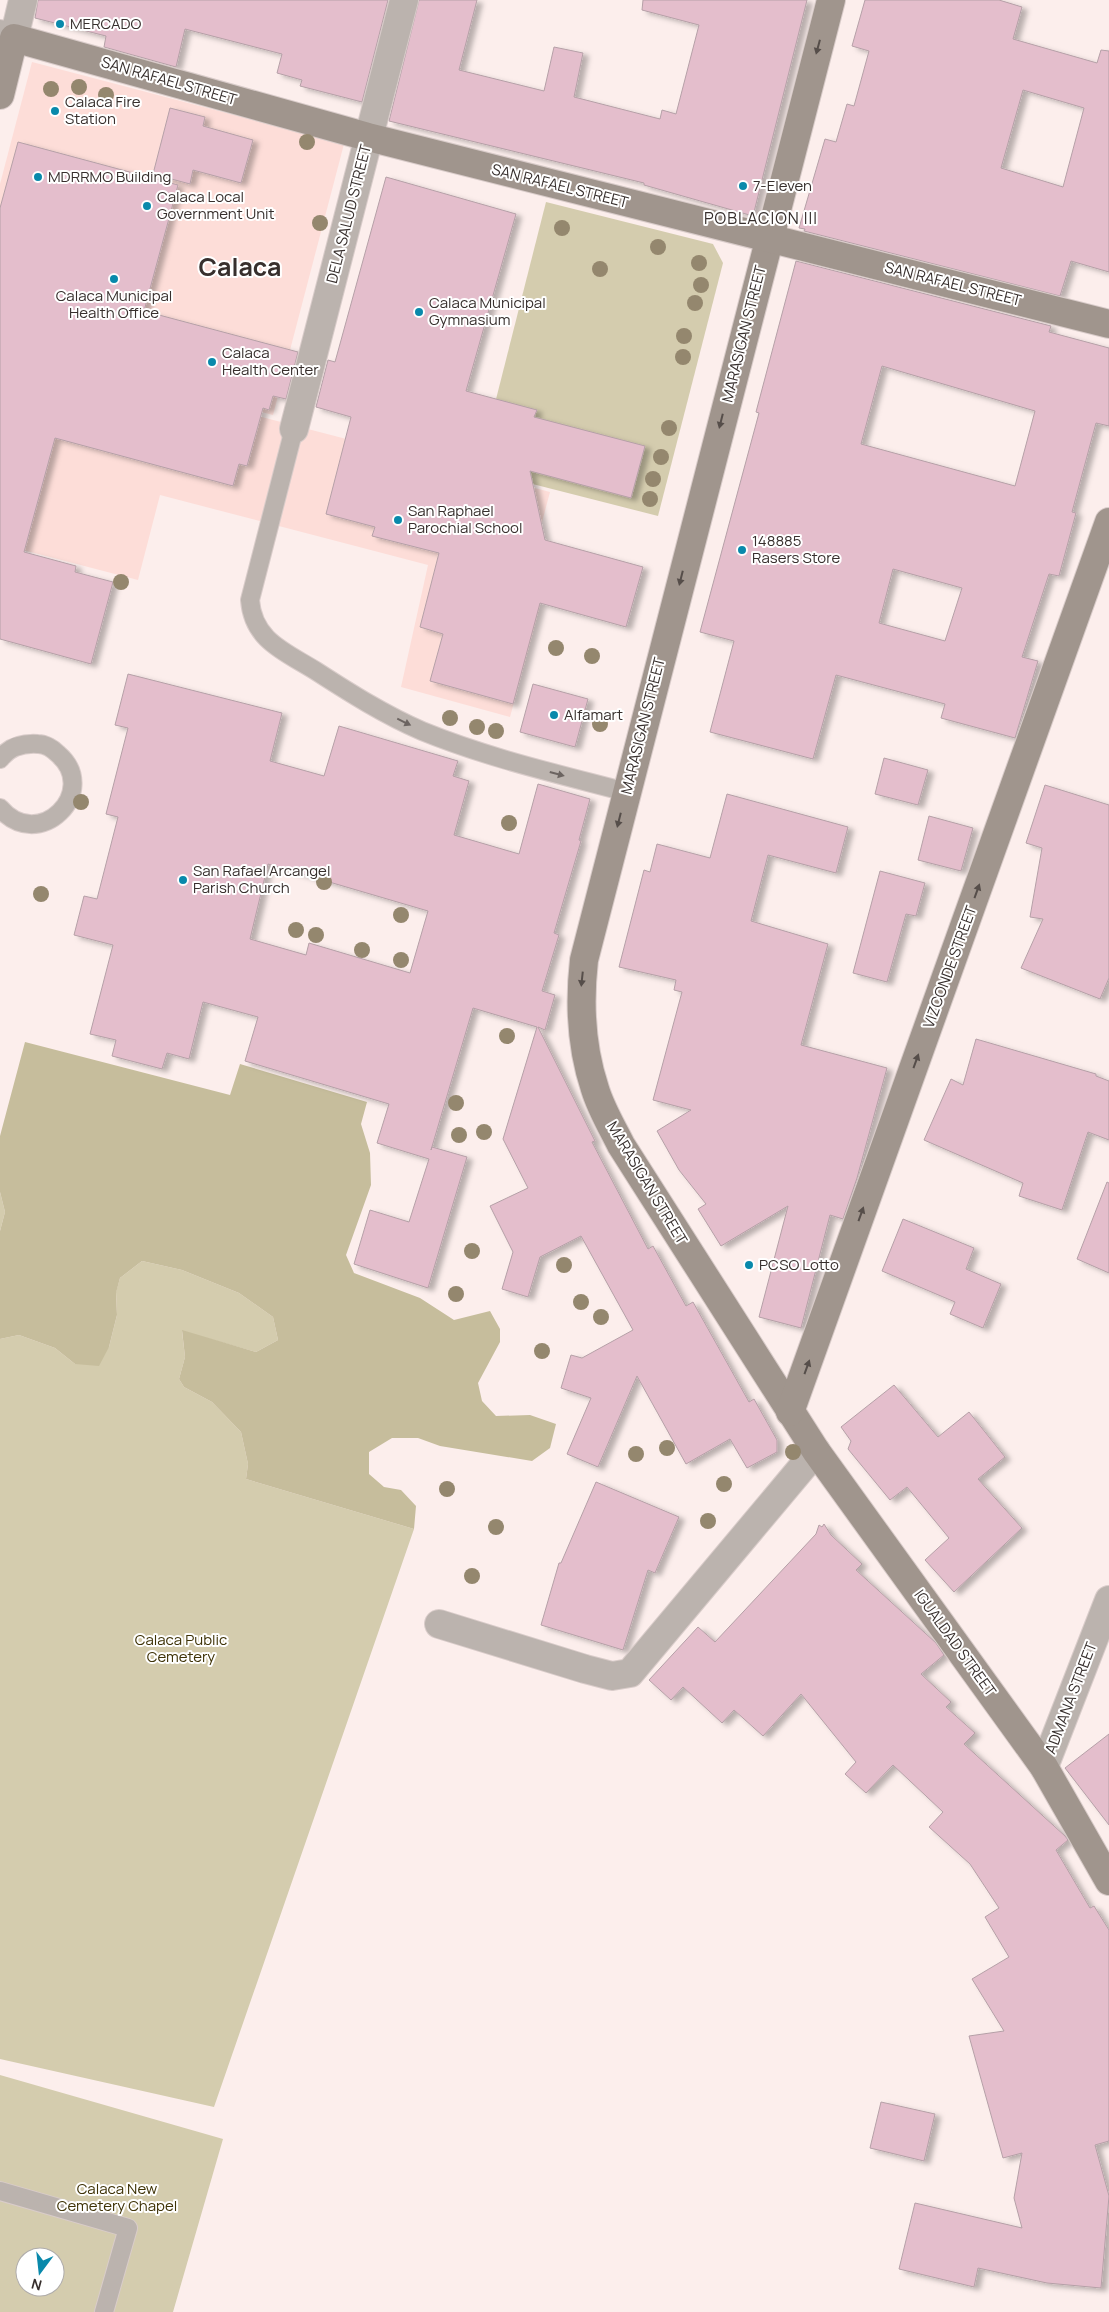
<svg xmlns="http://www.w3.org/2000/svg" width="1109" height="2312" font-family="Manrope,sans-serif">
<defs>
<filter id="shadow"><feDropShadow dx="5.5" dy="3" stdDeviation="2.5" flood-color="#0004"/></filter>
</defs>
<rect width="100%" height="100%" fill="#fceeec"/>
<g fill="#fdddd8">
<path d="M 32,62 L 344,144 L 273,415 L 0,344 L 0,184 Z"/>
<path d="M 0,349 L 550,492 L 521,601 L 540,606 L 510,717 L 401,687 L 428,565 L 160,495 L 138,580 L 0,544 Z"/>
</g>
<g fill="#d4ccae" fill-rule="evenodd">
<path d="M 546,202 L 713,244 L 723,263 L 658,516 L 478,470 Z"/>
<path d="M 0,1192 L 5,1212 L 0,1231 Z"/>
<path d="M 142,1261 L 182,1270 L 239,1293 L 273,1317 L 278,1340 L 256,1352 L 182,1331 L 185,1357 L 179,1379 L 184,1387 L 212,1402 L 241,1432 L 248,1464 L 246,1479 L 414,1529 L 214,2107 L 0,2059 L 0,1339 L 19,1335 L 55,1348 L 75,1364 L 109,1347 L 117,1315 L 116,1292 L 120,1278 Z"/>
<path d="M 0,2075 L 223,2139 L 173,2312 L 0,2312 ZM 25,2257 L 55,2257 L 55,2287 L 25,2287 Z"/>
</g>
<path fill="#c6bd9c" d="M 25,1042 L 230,1095 L 240,1064 L 367,1102 L 361,1124 L 370,1153 L 371,1185 L 346,1255 L 354,1273 L 420,1298 L 454,1320 L 490,1311 L 500,1329 L 500,1342 L 478,1383 L 482,1401 L 496,1416 L 530,1415 L 556,1424 L 550,1448 L 532,1461 L 440,1446 L 418,1438 L 392,1438 L 369,1452 L 369,1474 L 384,1487 L 401,1490 L 416,1506 L 414,1529 L 246,1479 L 248,1464 L 241,1432 L 212,1402 L 184,1387 L 179,1379 L 185,1357 L 182,1330 L 256,1352 L 278,1340 L 273,1317 L 239,1293 L 182,1270 L 142,1261 L 120,1278 L 116,1293 L 117,1315 L 109,1347 L 99,1366 L 75,1364 L 55,1348 L 19,1335 L 0,1339 L 0,1231 L 5,1212 L 0,1192 L 0,1136 Z"/>
<g fill="#e4becc" stroke="#b5a0a7" fill-rule="evenodd" filter="url(#shadow)">
<path d="M 38,0 L 388,0 L 362,102 L 300,86 L 302,80 L 277,73 L 282,54 L 185,29 L 176,67 L 104,47 L 106,36 L 35,18 Z"/>
<path d="M 419,0 L 477,0 L 459,70 L 544,91 L 554,47 L 583,53 L 574,97 L 660,119 L 662,110 L 676,114 L 699,25 L 642,10 L 643,0 L 807,0 L 753,216 L 644,185 L 644,183 L 389,121 Z"/>
<path d="M 865,0 L 999,0 L 1022,7 L 1013,39 L 1097,63 L 1101,50 L 1109,51 L 1109,272 L 1071,261 L 1060,296 L 804,231 L 805,229 L 799,228 L 825,139 L 836,142 L 847,104 L 854,106 L 869,51 L 852,46 ZM 1023,90 L 1084,108 L 1063,187 L 1001,168 Z"/>
<path d="M 170,108 L 205,117 L 203,126 L 253,140 L 241,183 L 193,170 L 190,184 L 153,174 Z"/>
<path d="M 18,142 L 178,185 L 144,311 L 298,352 L 286,399 L 273,396 L 269,410 L 263,408 L 247,466 L 239,464 L 233,486 L 55,438 L 24,552 L 76,566 L 75,572 L 113,582 L 91,664 L 0,639 L 0,208 Z"/>
<path d="M 386,177 L 516,214 L 466,391 L 537,410 L 534,417 L 645,446 L 631,498 L 530,471 L 545,540 L 643,567 L 626,627 L 540,603 L 513,704 L 430,681 L 443,634 L 420,627 L 439,553 L 372,536 L 375,527 L 326,514 L 351,417 L 316,407 L 328,360 L 335,362 Z"/>
<path d="M 796,261 L 1051,326 L 1049,332 L 1109,348 L 1109,426 L 1096,423 L 1072,512 L 1076,513 L 1059,576 L 1049,574 L 1022,657 L 1038,661 L 1015,738 L 941,718 L 945,704 L 836,675 L 813,759 L 710,732 L 734,641 L 700,632 L 759,413 L 756,412 ZM 882,366 L 1035,411 L 1015,486 L 861,444 ZM 893,569 L 962,588 L 945,641 L 879,623 Z"/>
<path d="M 128,674 L 282,713 L 270,761 L 324,776 L 339,726 L 458,761 L 453,776 L 469,781 L 454,835 L 519,854 L 538,784 L 590,799 L 579,840 L 581,841 L 554,933 L 559,935 L 542,991 L 555,995 L 545,1030 L 538,1027 L 595,1141 L 592,1142 L 648,1249 L 653,1246 L 686,1306 L 693,1302 L 749,1402 L 754,1399 L 777,1440 L 777,1452 L 747,1468 L 730,1439 L 686,1464 L 637,1376 L 598,1467 L 567,1454 L 591,1398 L 561,1388 L 571,1355 L 582,1358 L 633,1330 L 581,1236 L 540,1257 L 528,1297 L 502,1289 L 513,1252 L 490,1206 L 528,1188 L 503,1139 L 537,1027 L 473,1008 L 431,1150 L 432,1147 L 467,1157 L 428,1288 L 354,1264 L 370,1210 L 409,1222 L 429,1159 L 377,1143 L 389,1104 L 245,1061 L 258,1017 L 203,1002 L 189,1059 L 167,1053 L 162,1069 L 112,1056 L 116,1040 L 90,1034 L 113,945 L 74,935 L 84,896 L 97,899 L 118,817 L 106,814 L 128,728 L 115,725 ZM 268,864 L 428,911 L 410,973 L 309,943 L 306,955 L 250,939 Z"/>
<path d="M 533,684 L 588,699 L 575,747 L 520,732 Z"/>
<path d="M 884,758 L 928,770 L 918,805 L 875,794 Z"/>
<path d="M 1045,785 L 1109,805 L 1109,978 L 1100,999 L 1021,968 L 1043,919 L 1030,917 L 1042,848 L 1026,843 Z"/>
<path d="M 727,794 L 848,827 L 836,873 L 768,855 L 751,921 L 828,944 L 801,1045 L 887,1068 L 857,1178 L 843,1219 L 830,1215 L 801,1328 L 759,1317 L 788,1206 L 721,1246 L 698,1209 L 706,1204 L 679,1170 L 657,1131 L 691,1110 L 653,1100 L 682,992 L 674,990 L 676,980 L 619,967 L 644,870 L 650,872 L 657,844 L 710,858 Z"/>
<path d="M 929,816 L 973,828 L 961,871 L 918,860 Z"/>
<path d="M 880,871 L 925,883 L 916,916 L 906,914 L 887,982 L 853,973 Z"/>
<path d="M 976,1039 L 1096,1074 L 1096,1076 L 1109,1081 L 1109,1140 L 1088,1132 L 1062,1210 L 1019,1196 L 1023,1183 L 924,1140 L 951,1079 L 963,1085 Z"/>
<path d="M 1107,1182 L 1109,1183 L 1109,1273 L 1077,1259 Z"/>
<path d="M 903,1219 L 974,1248 L 966,1269 L 1001,1284 L 983,1328 L 950,1314 L 955,1302 L 882,1271 Z"/>
<path d="M 894,1385 L 938,1437 L 969,1412 L 1005,1457 L 978,1479 L 1022,1528 L 954,1592 L 925,1560 L 949,1538 L 907,1487 L 890,1500 L 848,1449 L 851,1441 L 841,1427 Z"/>
<path d="M 596,1482 L 679,1517 L 655,1573 L 648,1570 L 623,1650 L 541,1625 L 559,1563 L 561,1563 Z"/>
<path d="M 824,1524 L 831,1535 L 862,1564 L 856,1570 L 936,1643 L 944,1655 L 921,1674 L 951,1702 L 946,1707 L 975,1733 L 964,1744 L 1065,1836 L 1068,1840 L 1056,1850 L 1090,1908 L 1094,1906 L 1109,1930 L 1109,2141 L 1095,2145 L 1109,2196 L 1101,2288 L 1047,2283 L 978,2268 L 974,2287 L 899,2269 L 915,2203 L 1022,2228 L 1014,2198 L 1022,2153 L 1003,2158 L 969,2036 L 1004,2031 L 972,1979 L 1009,1957 L 985,1917 L 999,1908 L 970,1864 L 929,1827 L 943,1812 L 893,1765 L 866,1793 L 845,1774 L 856,1762 L 801,1694 L 763,1736 L 734,1710 L 722,1723 L 683,1687 L 671,1700 L 649,1680 L 698,1627 L 715,1642 L 816,1534 L 819,1525 L 822,1527 Z"/>
<path d="M 1109,1734 L 1109,1825 L 1065,1768 Z"/>
<path d="M 881,2102 L 935,2114 L 924,2161 L 870,2148 Z"/>
</g>
<g fill="none" stroke-linecap="round" stroke-linejoin="round">
<defs>
<g id="lane">
<path d="M 294,429 L 250,600 C 253,641 286,652 316,671 C 350,693 385,715 422,731 C 488,758 558,774 626,792"/>
<path d="M 0,759 C 9,747 23,743 38,744 C 45,744 53,749 58,754 C 101,791 39,854 0,808"/>
<path d="M 0,2191 L 128,2228 L 104,2312"/>
</g>
<g id="street">
<path d="M 0,34 L 14,38 L 23,0"/>
<path d="M 294,429 L 404,0"/>
<path d="M 439,1624 L 585,1669 L 612,1676 L 630,1673 L 816,1451"/>
<path d="M 1044,1767 L 1109,1600"/>
</g>
<g id="secondary">
<path d="M 831,0 L 584,960 C 579,1004 581,1047 595,1089 C 601,1109 612,1127 621,1145 L 816,1451 L 1044,1767 L 1109,1881"/>
<path d="M 0,95 L 14,38 L 368,137 L 1109,324"/>
<path d="M 790,1412 L 1109,522"/>
</g>
</defs>
<use href="#lane" stroke="#d9ccca" stroke-width="20"/>
<use href="#street" stroke="#d9ccca" stroke-width="30"/>
<use href="#secondary" stroke="#d9ccca" stroke-width="30"/>
<use href="#lane" stroke="#bbb3ae" stroke-width="18"/>
<use href="#street" stroke="#bbb3ae" stroke-width="28"/>
<use href="#secondary" stroke="#a0958d" stroke-width="28"/>
</g>
<g fill="#94876e">
<circle cx="79" cy="87" r="8"/>
<circle cx="51" cy="89" r="8"/>
<circle cx="106" cy="95" r="8"/>
<circle cx="307" cy="142" r="8"/>
<circle cx="320" cy="223" r="8"/>
<circle cx="562" cy="228" r="8"/>
<circle cx="658" cy="247" r="8"/>
<circle cx="699" cy="263" r="8"/>
<circle cx="600" cy="269" r="8"/>
<circle cx="701" cy="285" r="8"/>
<circle cx="695" cy="303" r="8"/>
<circle cx="684" cy="336" r="8"/>
<circle cx="683" cy="357" r="8"/>
<circle cx="669" cy="428" r="8"/>
<circle cx="661" cy="457" r="8"/>
<circle cx="653" cy="479" r="8"/>
<circle cx="650" cy="499" r="8"/>
<circle cx="121" cy="582" r="8"/>
<circle cx="556" cy="648" r="8"/>
<circle cx="592" cy="656" r="8"/>
<circle cx="450" cy="718" r="8"/>
<circle cx="600" cy="724" r="8"/>
<circle cx="477" cy="727" r="8"/>
<circle cx="496" cy="731" r="8"/>
<circle cx="81" cy="802" r="8"/>
<circle cx="509" cy="823" r="8"/>
<circle cx="324" cy="882" r="8"/>
<circle cx="41" cy="894" r="8"/>
<circle cx="401" cy="915" r="8"/>
<circle cx="296" cy="930" r="8"/>
<circle cx="316" cy="935" r="8"/>
<circle cx="362" cy="950" r="8"/>
<circle cx="401" cy="960" r="8"/>
<circle cx="507" cy="1036" r="8"/>
<circle cx="456" cy="1103" r="8"/>
<circle cx="484" cy="1132" r="8"/>
<circle cx="459" cy="1135" r="8"/>
<circle cx="472" cy="1251" r="8"/>
<circle cx="564" cy="1265" r="8"/>
<circle cx="456" cy="1294" r="8"/>
<circle cx="581" cy="1302" r="8"/>
<circle cx="601" cy="1317" r="8"/>
<circle cx="542" cy="1351" r="8"/>
<circle cx="667" cy="1448" r="8"/>
<circle cx="793" cy="1452" r="8"/>
<circle cx="636" cy="1454" r="8"/>
<circle cx="724" cy="1484" r="8"/>
<circle cx="447" cy="1489" r="8"/>
<circle cx="708" cy="1521" r="8"/>
<circle cx="496" cy="1527" r="8"/>
<circle cx="472" cy="1576" r="8"/>
</g>
<defs><path id="oneway-solid" d="M-6-.8H1V-3.2L6.5 0L1 3.2V.8H-6Z" transform="scale(1.25)"/></defs>
<g fill="#564e4a">
<use href="#oneway-solid" transform="translate(818 47) rotate(105)"/>
<use href="#oneway-solid" transform="translate(721 421) rotate(104)"/>
<use href="#oneway-solid" transform="translate(681 578) rotate(104)"/>
<use href="#oneway-solid" transform="translate(619 820) rotate(104)"/>
<use href="#oneway-solid" transform="translate(977 891) rotate(-70)"/>
<use href="#oneway-solid" transform="translate(582 979) rotate(96)"/>
<use href="#oneway-solid" transform="translate(916 1061) rotate(-70)"/>
<use href="#oneway-solid" transform="translate(861 1214) rotate(-70)"/>
<use href="#oneway-solid" transform="translate(807 1367) rotate(-70)"/>
</g>
<g fill="#6c6461">
<use href="#oneway-solid" transform="translate(404 722) rotate(26)"/>
<use href="#oneway-solid" transform="translate(557 774) rotate(15)"/>
</g>
<g fill="#0989ab" stroke="#fff" stroke-width="2">
<circle cx="60" cy="24" r="5"/>
<circle cx="55" cy="111" r="5"/>
<circle cx="38" cy="177" r="5"/>
<circle cx="743" cy="186" r="5"/>
<circle cx="147" cy="206" r="5"/>
<circle cx="114" cy="279" r="5"/>
<circle cx="419" cy="312" r="5"/>
<circle cx="212" cy="362" r="5"/>
<circle cx="398" cy="520" r="5"/>
<circle cx="742" cy="550" r="5"/>
<circle cx="554" cy="715" r="5"/>
<circle cx="183" cy="880" r="5"/>
<circle cx="749" cy="1265" r="5"/>
</g>
<g text-anchor="middle" stroke-width="4" stroke-linejoin="round" paint-order="stroke">
<g font-size="15" fill="#372f2d" stroke="#fff" text-anchor="start">
<text x="70" y="29">MERCADO</text>
<text x="65" y="107">Calaca Fire<tspan x="65" dy="17">Station</tspan></text>
<text x="48" y="182">MDRRMO Building</text>
<text x="753" y="191">7-Eleven</text>
<text x="157" y="202">Calaca Local<tspan x="157" dy="17">Government Unit</tspan></text>
<text x="114" y="301" text-anchor="middle">Calaca Municipal<tspan x="114" dy="17">Health Office</tspan></text>
<text x="429" y="308">Calaca Municipal<tspan x="429" dy="17">Gymnasium</tspan></text>
<text x="222" y="358">Calaca<tspan x="222" dy="17">Health Center</tspan></text>
<text x="408" y="516">San Raphael<tspan x="408" dy="17">Parochial School</tspan></text>
<text x="752" y="546">148885<tspan x="752" dy="17">Rasers Store</tspan></text>
<text x="564" y="720">Alfamart</text>
<text x="193" y="876">San Rafael Arcangel<tspan x="193" dy="17">Parish Church</tspan></text>
<text x="759" y="1270">PCSO Lotto</text>
</g>
<g font-size="15" fill="#372f2d" stroke="#fff">
<text transform="translate(169 81) rotate(16)" y="5">SAN RAFAEL STREET</text>
<text transform="translate(560 186) rotate(14)" y="5">SAN RAFAEL STREET</text>
<text transform="translate(349 214) rotate(-76)" y="5">DELA SALUD STREET</text>
<text transform="translate(953 284) rotate(14)" y="5">SAN RAFAEL STREET</text>
<text transform="translate(744 334) rotate(-76)" y="5">MARASIGAN STREET</text>
<text transform="translate(643 726) rotate(-76)" y="5">MARASIGAN STREET</text>
<text transform="translate(950 967) rotate(-70)" y="5">VIZCONDE STREET</text>
<text transform="translate(647 1183) rotate(59)" y="5">MARASIGAN STREET</text>
<text transform="translate(955 1643) rotate(54)" y="5">IGUALDAD STREET</text>
<text transform="translate(1071 1698) rotate(-69)" y="5">ADMANA STREET</text>
</g>
<g font-size="15" fill="#3e3206" stroke="#fff">
<text x="181" y="1645">Calaca Public<tspan x="181" dy="17">Cemetery</tspan></text>
<text x="117" y="2194">Calaca New<tspan x="117" dy="17">Cemetery Chapel</tspan></text>
</g>
<g font-size="16" letter-spacing="1" fill="#372f2d" stroke="#fff">
<text x="761" y="224">POBLACION III</text>
</g>
<g font-size="25" font-weight="bold" fill="#372f2d" stroke="#fff">
<text x="240" y="276">Calaca</text>
</g>
</g>
<g transform="translate(40 2272) rotate(195)"><circle r="24" fill="#ffffff" stroke="#afacab"/>
<path d="M0-4L9 19L0 12L-9 19Z" fill="#0989ab"/>
<text y="-8" font-size="14" font-weight="bold" text-anchor="middle" fill="#372f2d">N</text>
</g>
</svg>
